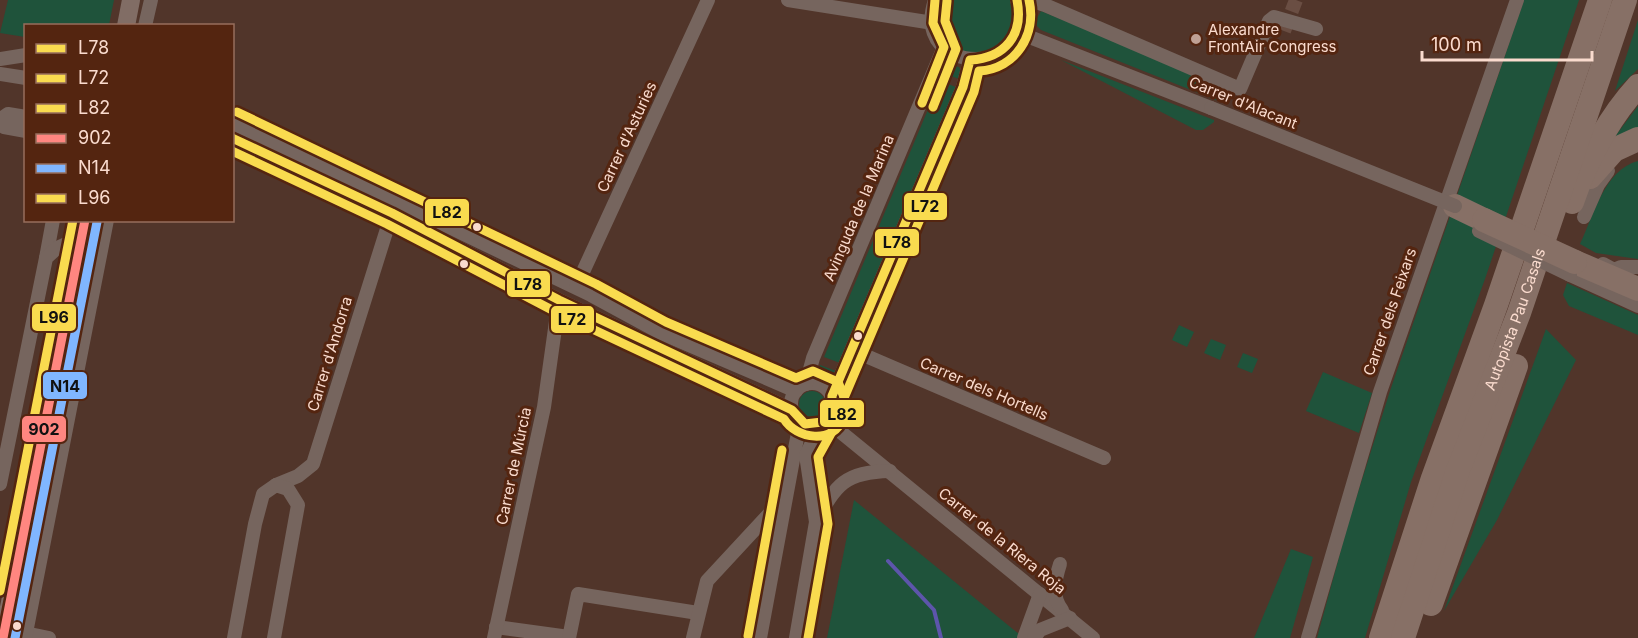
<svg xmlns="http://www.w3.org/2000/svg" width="1638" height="638" font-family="Inter,sans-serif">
<rect width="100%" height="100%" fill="#51352a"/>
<g fill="#1f533b">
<path d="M 8,0 L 114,0 L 109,25 L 26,26 L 25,37 L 0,33 Z"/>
<path d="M 941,0 L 1012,0 C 1028,57 947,72 939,23 C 938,16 940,7 941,0 Z"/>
<path d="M 1524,0 L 1579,0 L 1485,279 L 1411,482 L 1365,638 L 1317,638 L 1348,524 L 1390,391 Z"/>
<path d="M 1041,11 L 1192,72 L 1193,76 C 1209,81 1223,82 1221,102 L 1041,30 L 1034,23 Z"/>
<path d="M 1638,20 L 1638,69 L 1615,91 Z"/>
<path d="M 1061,60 L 1214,120 L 1214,122 L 1203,130 L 1196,130 Z"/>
<path d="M 950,65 L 959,67 L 961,71 L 959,79 L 943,73 Z"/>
<path d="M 940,81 L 956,87 L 840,363 L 824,357 Z"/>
<path d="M 1638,106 L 1638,130 L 1610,143 Z"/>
<path d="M 1638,161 L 1638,259 L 1596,253 L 1580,244 C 1594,215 1604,170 1638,161 Z"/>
<path d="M 1567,283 L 1638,315 L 1638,335 L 1569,306 L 1563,295 Z"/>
<path d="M 1179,325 L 1194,332 L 1187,347 L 1172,340 Z"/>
<path d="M 1546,329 L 1576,360 L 1497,520 L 1444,611 Z"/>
<path d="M 1211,339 L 1226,345 L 1220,360 L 1204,353 Z"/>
<path d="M 1243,353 L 1258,359 L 1252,373 L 1237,367 Z"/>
<path d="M 820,365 L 836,371 L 830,382 L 816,377 Z"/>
<path d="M 1323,372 L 1372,393 L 1359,433 L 1306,411 Z"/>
<circle cx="812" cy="404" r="13"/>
<path d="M 854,500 L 1019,634 L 1018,638 L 827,638 Z"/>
<path d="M 1291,549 L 1313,557 L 1290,638 L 1254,638 Z"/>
</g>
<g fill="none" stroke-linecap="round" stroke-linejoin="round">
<path stroke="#5d55ab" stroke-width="4" d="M 888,561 L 934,610 L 941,638"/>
<path stroke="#6a4e43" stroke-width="14" stroke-dasharray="14 7" stroke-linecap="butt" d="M 1284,31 L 1296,0"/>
<g stroke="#76655e" stroke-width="14">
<path d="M 788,0 L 933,23"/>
<path d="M 935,0 C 909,79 1043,78 1017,0"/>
<path d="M 1017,0 L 1033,1 L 1045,5 L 1240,89 L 1269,21 L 1274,17 L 1316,29"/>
<path d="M 145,26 L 151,0"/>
<path d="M 1017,32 L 1211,108"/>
<path d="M 0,59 L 26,55"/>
<path d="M 0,74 L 26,78"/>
<path d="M 26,117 L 8,114 L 1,119 L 4,127 L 26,131"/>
<path d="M 232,123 L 591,295 L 661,333 L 796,391"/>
<path d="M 232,138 L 392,213 L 559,300 L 792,410"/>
<path d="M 1584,217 L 1598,185 L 1608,171"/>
<path d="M 46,258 L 53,220"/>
<path d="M 1603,264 L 1614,270 L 1621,267 L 1638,267"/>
<path d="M 1570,275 L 1638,306"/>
<path d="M 576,287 L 708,0"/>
<path d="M 852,350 L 1104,458"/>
<circle cx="812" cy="404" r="21"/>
<path d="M 806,384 L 813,358 L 944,47"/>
<path d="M 832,396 L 963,87 L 970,60"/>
<path d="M 826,420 L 1093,638"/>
<path d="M 0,484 L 46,258 L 57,248 L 83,236"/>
<path d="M 276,485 L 298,476 L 313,464 L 392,213"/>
<path d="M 816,522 C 836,484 845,472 890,471"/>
<path d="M 1060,564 C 1055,580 1051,596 1062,610"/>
<path d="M 496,627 L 569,637"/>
<path d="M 25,633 L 49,638"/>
<path d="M 25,638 L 107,220"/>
<path d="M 234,638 L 255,524 L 263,494 L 276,485 L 288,489 L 298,505 L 274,638"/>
<path d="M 494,638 L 544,407 L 559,300"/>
<path d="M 569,638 L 578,594 L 698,613"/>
<path d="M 693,638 L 707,581 L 784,498"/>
<path d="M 760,638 L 800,422"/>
<path d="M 796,638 L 816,522 L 806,455 L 821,424"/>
<path d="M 1024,638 L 1040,594"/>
<path d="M 1034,638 L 1040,630 L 1070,618"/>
<path d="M 1308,638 L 1380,392 L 1517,0"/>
</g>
<g stroke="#816d65" stroke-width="18">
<path d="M 126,26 L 131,0"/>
<path d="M 3,638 L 85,220"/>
</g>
<g stroke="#877066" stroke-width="24">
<path d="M 1590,177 L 1614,150 L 1638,139"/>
<path d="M 1572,202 C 1587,159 1607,120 1638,86"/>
<path d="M 1455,206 L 1484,220"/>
<path d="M 1575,262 L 1638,289"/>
<path d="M 1431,604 L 1516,366"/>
<path d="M 1381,638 L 1433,478 L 1496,305 L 1600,0"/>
<path id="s1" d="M 1403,638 L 1457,473 L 1519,313 L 1625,0"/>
</g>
<g stroke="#76655e" stroke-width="14">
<path d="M 1211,108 L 1455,206"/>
<path d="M 1479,231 L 1570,275"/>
</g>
<path stroke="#877066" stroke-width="24" d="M 1484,220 L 1575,262"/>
<defs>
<g id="bus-1">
<path d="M 922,103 L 944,47 L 933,23 L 935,0"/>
<path d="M 232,138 L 392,213 L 559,300 L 792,410 L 805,424 L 822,422 L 832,414 L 832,396 L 963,87 L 970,60 C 1005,58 1024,35 1017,0"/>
</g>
<g id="bus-2">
<path d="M 933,107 L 956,49 L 945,21 L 947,1"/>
<path d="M 232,151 L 387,224 L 554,311 L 784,419 C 796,439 834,445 843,418 C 845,412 844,404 844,398 L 974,92 L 979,71 C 1016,69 1037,34 1029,0"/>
</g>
<g id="bus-3">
<path d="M 237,112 L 596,284 L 666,322 L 796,378 L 813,371 L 838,382 L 844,397 L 844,410 L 818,457 L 828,524 L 808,638"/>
<path d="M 748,636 L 782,450"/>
</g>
<path id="bus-4" d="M 3,638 L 85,220"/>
<path id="bus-5" d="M 15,638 L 97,222"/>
<path id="bus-6" d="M 0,591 L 73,220"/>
</defs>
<use href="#bus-1" stroke="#542510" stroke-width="14"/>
<use href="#bus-2" stroke="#542510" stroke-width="14"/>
<use href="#bus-3" stroke="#542510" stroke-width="14"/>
<use href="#bus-4" stroke="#542510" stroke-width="14"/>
<use href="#bus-5" stroke="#542510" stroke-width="14"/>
<use href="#bus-6" stroke="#542510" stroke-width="14"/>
<use href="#bus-1" stroke="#f9db4f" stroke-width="9"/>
<use href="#bus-2" stroke="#f9db4f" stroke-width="9"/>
<use href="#bus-3" stroke="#f9db4f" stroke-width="9"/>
<use href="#bus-4" stroke="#ff8680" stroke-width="9"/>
<use href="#bus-5" stroke="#80b6ff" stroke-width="9"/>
<use href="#bus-6" stroke="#f9db4f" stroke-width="9"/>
</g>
<circle fill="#bfa195" stroke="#542510" stroke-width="2" cx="1196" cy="39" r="6"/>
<g fill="#fadbce" stroke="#542510" stroke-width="2">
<circle cx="477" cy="227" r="5"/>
<circle cx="464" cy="264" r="5"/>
<circle cx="858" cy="336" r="5"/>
<circle cx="17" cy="626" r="5"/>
</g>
<g text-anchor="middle" stroke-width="6" stroke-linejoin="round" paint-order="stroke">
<g font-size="15" fill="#fadbce" stroke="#542510" text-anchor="start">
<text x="1208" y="35">Alexandre<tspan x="1208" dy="17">FrontAir Congress</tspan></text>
</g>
<g font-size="15" fill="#fadbce" stroke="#542510">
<text transform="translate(1243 103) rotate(22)" y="5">Carrer d'Alacant</text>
<text transform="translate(627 137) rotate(-65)" y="5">Carrer d'Asturies</text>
<text transform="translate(859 208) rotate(-67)" y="5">Avinguda de la Marina</text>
<text transform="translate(1390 312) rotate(-71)" y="5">Carrer dels Feixars</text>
<text dy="5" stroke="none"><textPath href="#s1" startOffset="338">Autopista Pau Casals</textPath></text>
<text transform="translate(330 354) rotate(-73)" y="5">Carrer d'Andorra</text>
<text transform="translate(984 389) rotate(23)" y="5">Carrer dels Hortells</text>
<text transform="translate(514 466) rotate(-78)" y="5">Carrer de Múrcia</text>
<text transform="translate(1002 541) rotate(39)" y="5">Carrer de la Riera Roja</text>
</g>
</g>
<g stroke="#542510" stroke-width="2">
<rect x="903" y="192" width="45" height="29" rx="6" fill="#f9db4f"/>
<rect x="424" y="198" width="46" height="29" rx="6" fill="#f9db4f"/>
<rect x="874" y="228" width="46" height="29" rx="6" fill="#f9db4f"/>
<rect x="506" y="270" width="45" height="28" rx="6" fill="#f9db4f"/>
<rect x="31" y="303" width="46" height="29" rx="6" fill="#f9db4f"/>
<rect x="550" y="305" width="45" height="29" rx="6" fill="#f9db4f"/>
<rect x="42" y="371" width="46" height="29" rx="6" fill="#80b6ff"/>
<rect x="819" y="399" width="46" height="29" rx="6" fill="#f9db4f"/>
<rect x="21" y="415" width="46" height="28" rx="6" fill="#ff8680"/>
</g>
<g font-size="16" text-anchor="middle" font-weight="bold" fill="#111">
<text x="925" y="212">L72</text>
<text x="447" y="218">L82</text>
<text x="897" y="248">L78</text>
<text x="528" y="290">L78</text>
<text x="54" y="323">L96</text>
<text x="572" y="325">L72</text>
<text x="65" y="392">N14</text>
<text x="842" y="420">L82</text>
<text x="44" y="435">902</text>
</g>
<rect x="24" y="24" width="210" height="198" fill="#542510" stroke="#966e5c" stroke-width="1.5"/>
<rect x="36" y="44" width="30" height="9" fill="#f9db4f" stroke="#966e5c" stroke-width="1.5"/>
<text x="78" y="54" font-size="18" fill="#fadbce">L78</text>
<rect x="36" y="74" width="30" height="9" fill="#f9db4f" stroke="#966e5c" stroke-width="1.5"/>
<text x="78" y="84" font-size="18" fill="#fadbce">L72</text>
<rect x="36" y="104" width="30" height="9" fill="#f9db4f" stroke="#966e5c" stroke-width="1.5"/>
<text x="78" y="114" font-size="18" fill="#fadbce">L82</text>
<rect x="36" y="134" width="30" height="9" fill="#ff8680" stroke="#966e5c" stroke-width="1.5"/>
<text x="78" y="144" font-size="18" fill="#fadbce">902</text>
<rect x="36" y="164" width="30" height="9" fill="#80b6ff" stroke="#966e5c" stroke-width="1.5"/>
<text x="78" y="174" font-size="18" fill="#fadbce">N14</text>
<rect x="36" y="194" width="30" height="9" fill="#f9db4f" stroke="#966e5c" stroke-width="1.5"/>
<text x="78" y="204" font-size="18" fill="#fadbce">L96</text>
<path d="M1422 51v9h170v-9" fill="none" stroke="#fadbce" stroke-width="3"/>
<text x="1431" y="51" font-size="18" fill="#fadbce" stroke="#542510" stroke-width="4.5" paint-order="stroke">100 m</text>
</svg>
